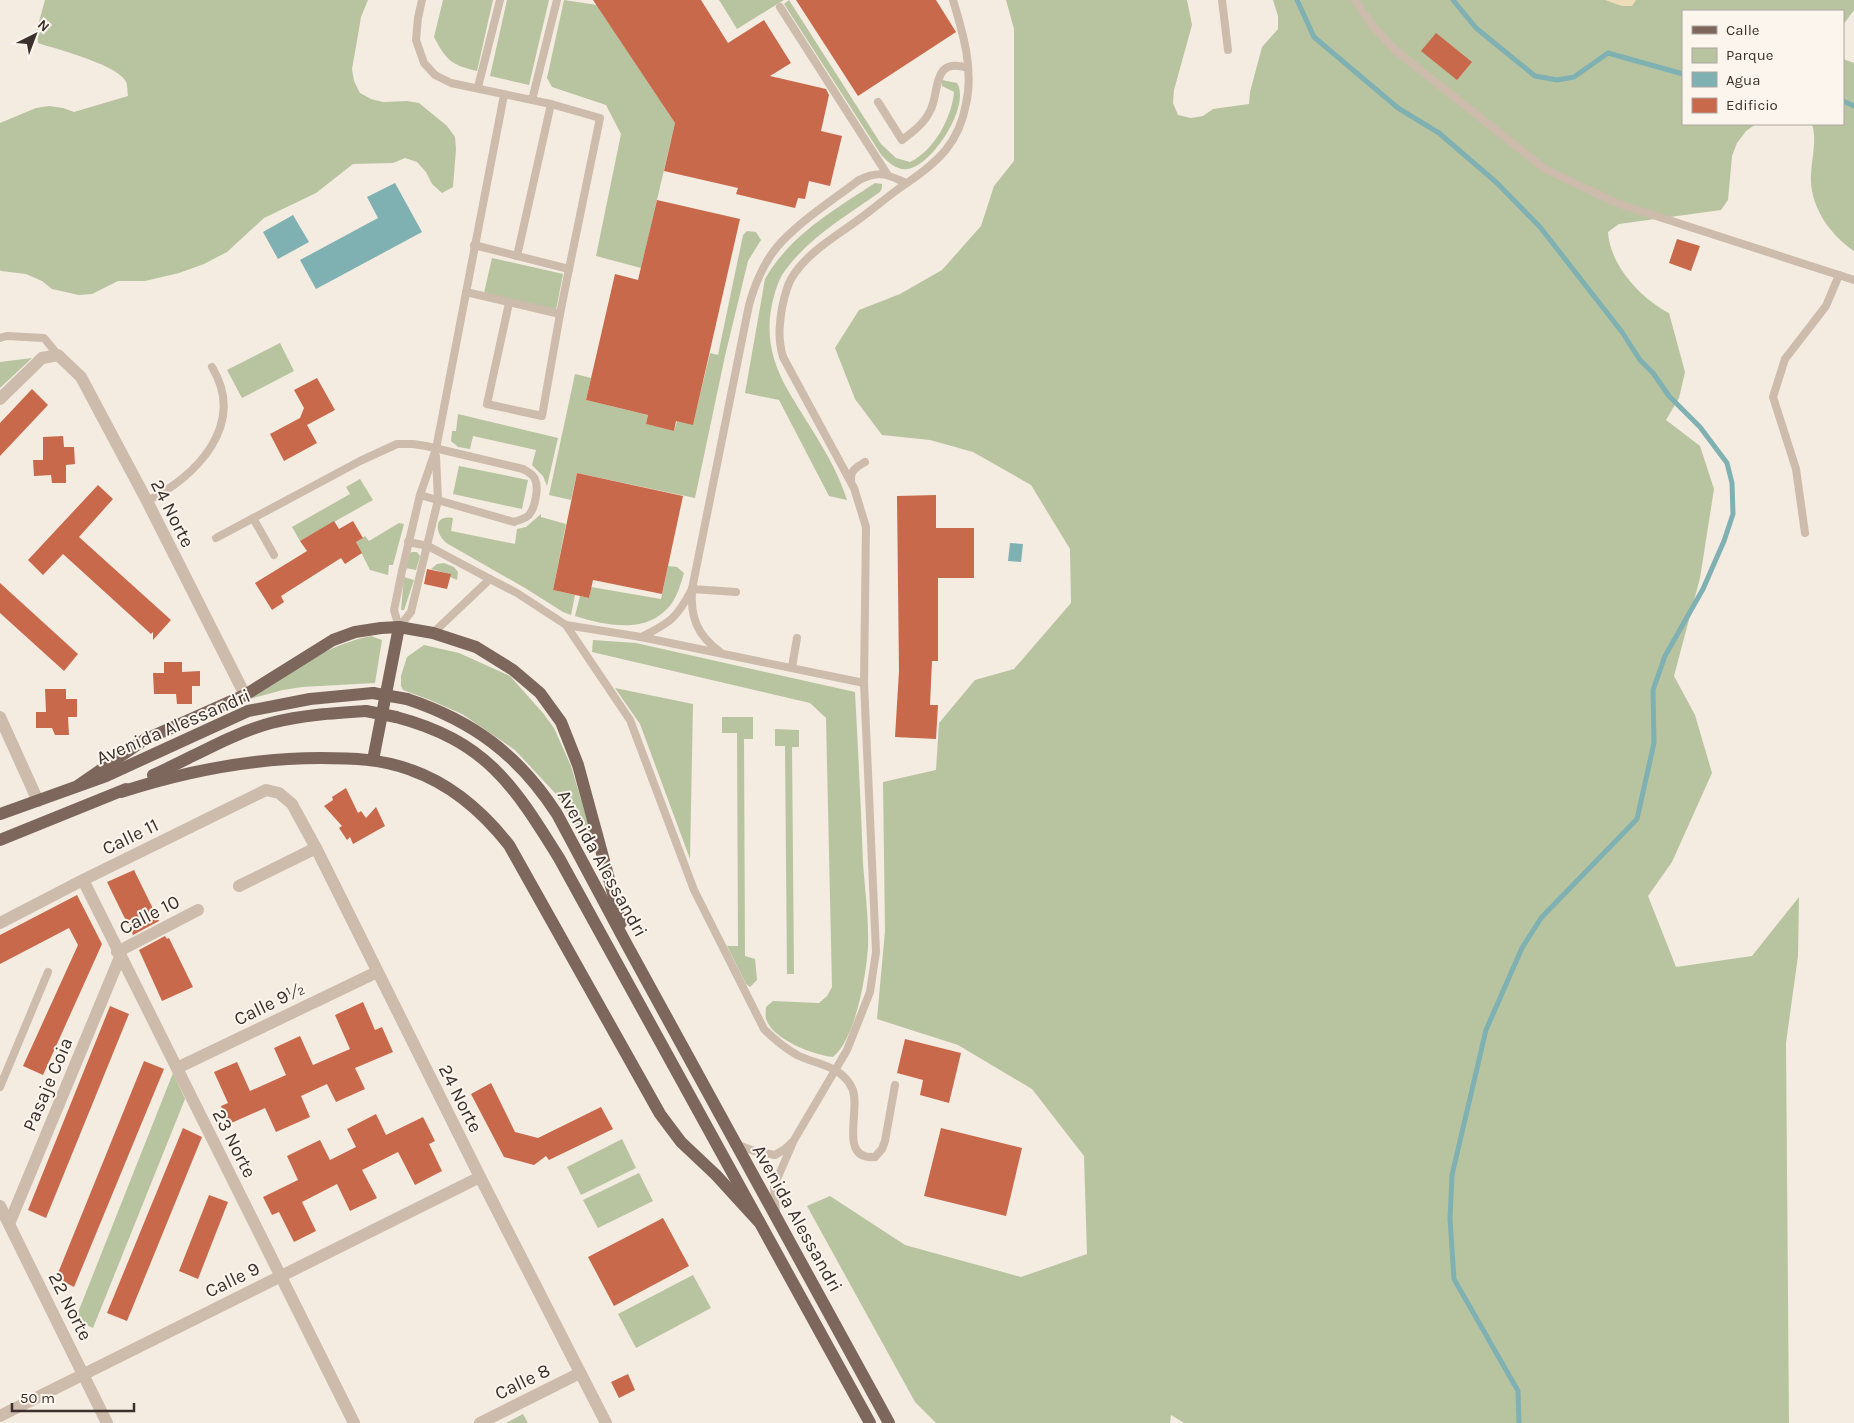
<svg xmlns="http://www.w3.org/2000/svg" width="1854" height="1423" font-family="Karla,sans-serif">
<rect width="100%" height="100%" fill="#f4ebe1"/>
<g fill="#b8c4a0">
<path d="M 45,0 L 368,0 L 361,17 L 359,29 L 352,69 L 354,81 L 360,93 L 371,99 L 383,102 L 407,101 L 419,103 L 447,126 L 455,137 L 456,149 L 453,187 L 442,193 L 432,184 L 426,172 L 417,162 L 405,158 L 393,163 L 353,164 L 316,193 L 264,218 L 227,252 L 204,264 L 179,273 L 145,281 L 118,281 L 92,294 L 79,295 L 52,289 L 42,281 L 26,274 L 1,271 L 0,270 L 0,123 L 36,108 L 49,106 L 63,108 L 74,112 L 128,96 C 127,91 128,84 125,80 C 112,63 59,50 38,43 L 37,29 Z"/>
<path d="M 443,0 L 493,0 L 477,71 C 451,65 446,60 434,37 Z"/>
<path d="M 507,0 L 549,0 L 529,85 L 490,76 Z"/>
<path d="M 564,0 L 597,5 L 675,123 L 641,268 L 596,256 L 621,134 L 606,105 L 552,87 L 547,78 Z"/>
<path d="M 719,0 L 784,0 L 737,29 Z"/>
<path d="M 789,0 L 881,144 L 896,158 L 910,162 C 934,151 952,117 954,92 L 942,86 L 942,80 L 957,83 C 971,105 933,165 908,169 C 898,171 889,163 882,156 L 784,4 Z"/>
<path d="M 1006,0 L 1187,0 L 1192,25 L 1174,90 L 1173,103 L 1178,115 L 1191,118 L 1203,116 L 1213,109 L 1249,104 L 1250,92 L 1262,47 L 1278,29 L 1278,16 L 1273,0 L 1854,0 L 1854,10 L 1843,25 L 1843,11 L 1683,11 L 1683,124 L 1756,124 L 1746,131 L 1737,143 L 1732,156 L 1728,200 L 1721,210 L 1619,224 L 1608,232 C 1610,265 1640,298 1669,313 L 1685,372 L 1679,398 L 1666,420 L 1700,446 L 1714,489 L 1700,578 L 1674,676 L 1695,715 L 1712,773 L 1672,862 L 1648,896 L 1676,967 L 1752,956 L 1799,897 L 1798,956 L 1786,1043 L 1789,1423 L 1184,1423 L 1171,1415 L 1170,1423 L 936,1423 L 915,1402 L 807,1206 L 830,1196 L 905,1245 L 1021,1277 L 1087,1254 L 1084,1156 L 1032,1089 L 958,1045 L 877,1019 L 885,931 L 883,782 L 936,770 L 939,723 L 975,680 L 1014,669 L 1071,603 L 1070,549 L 1031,485 L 973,452 L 930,440 L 882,435 L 855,399 L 835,348 L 859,310 L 900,294 L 942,270 L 981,226 L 994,186 L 1014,161 L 1014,29 Z"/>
<path d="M 1843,59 L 1854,63 L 1854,251 C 1829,234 1809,205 1811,174 C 1812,157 1817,140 1812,124 L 1843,124 Z"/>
<path d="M 875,183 L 882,184 L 882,188 L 880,192 C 846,216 805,240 782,275 C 778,282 776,289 774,296 C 764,332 771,362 790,394 C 810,428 835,461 847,500 L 829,496 L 779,400 L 745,393 L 765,279 C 790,235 834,210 875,183 Z"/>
<path d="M 747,231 L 756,232 L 761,240 L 748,261 L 725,356 L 695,498 L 577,473 L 571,500 L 549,495 L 575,374 L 591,378 L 586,400 L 648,415 L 646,424 L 674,431 L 677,421 L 693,424 L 710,353 L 718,355 L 743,235 Z"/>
<path d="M 492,258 L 563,274 L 556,310 L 484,293 Z"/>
<path d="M 280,343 L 294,371 L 242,398 L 227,370 Z"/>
<path d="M 32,358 L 0,388 L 0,362 Z"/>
<path d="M 458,414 L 558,438 L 547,486 L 543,476 L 532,465 L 536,450 L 473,436 L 470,449 L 458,447 L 451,441 L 452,431 L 456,431 Z"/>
<path d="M 459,466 L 528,480 L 522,509 L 453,494 Z"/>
<path d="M 360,479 L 373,500 L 300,541 L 292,527 L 350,494 L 346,487 Z"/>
<path d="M 541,514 L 541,517 L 566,524 L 553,590 L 575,595 L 571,615 L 563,612 L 525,588 L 448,544 C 435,535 432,514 453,518 L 451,531 L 515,544 L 517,529 L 526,527 Z"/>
<path d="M 399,523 L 404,524 L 393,565 L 389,565 L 388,575 L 370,570 L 356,542 L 365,536 L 369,541 Z"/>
<path d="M 412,552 L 417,552 L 420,556 L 416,570 L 406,568 L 410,553 Z"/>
<path d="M 444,563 L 454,567 L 458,572 L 457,580 L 450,577 L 450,574 L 431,569 L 437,564 Z"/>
<path d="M 668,566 L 677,567 L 684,573 C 681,583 678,594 672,603 C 649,635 607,626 575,616 L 580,596 L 589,598 L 591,587 L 661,599 Z"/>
<path d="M 404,577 L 414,580 L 404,610 L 401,610 Z"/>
<path d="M 371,636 L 382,640 L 375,683 L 302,687 L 283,690 L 249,699 C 287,674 325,645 371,636 Z"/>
<path d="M 593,640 L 636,643 L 855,692 C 858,749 861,806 863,863 C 865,890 869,919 868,947 C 866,976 856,1038 833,1057 C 814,1055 773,1040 766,1019 C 765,1015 766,1011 766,1007 L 773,1001 L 819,1003 L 827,996 L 832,987 L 826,718 L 810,703 L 592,652 Z"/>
<path d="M 424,645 L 459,653 L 510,676 L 543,713 L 554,728 L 571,766 L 592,836 L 584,839 L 555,793 L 515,750 L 462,714 L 430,700 L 403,690 L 401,686 L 401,676 L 407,657 Z"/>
<path d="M 615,688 L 693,704 L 690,859 L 640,724 Z"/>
<path d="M 722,717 L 753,717 L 753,739 L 744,739 L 745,956 L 755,959 L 757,980 L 750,987 L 746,984 L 727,946 L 738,946 L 737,733 L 722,733 Z"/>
<path d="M 775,729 L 799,730 L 799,747 L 792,747 L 794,974 L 787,974 L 785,746 L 775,746 Z"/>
<path d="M 173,1073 L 185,1099 L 93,1328 L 75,1320 Z"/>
<path d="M 622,1139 L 636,1168 L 581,1195 L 567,1167 Z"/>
<path d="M 639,1173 L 653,1201 L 598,1228 L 583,1200 Z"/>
<path d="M 693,1275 L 711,1308 L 636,1348 L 618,1314 Z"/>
<path d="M 523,1414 L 528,1423 L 506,1423 Z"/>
</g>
<path fill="#efdcb8" d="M 1605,0 L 1636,0 L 1632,6 L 1622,6 Z"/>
<g fill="#7fb0b2">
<path d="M 395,183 L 422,232 L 316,289 L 300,260 L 378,218 L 367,197 Z"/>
<path d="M 293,215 L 309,242 L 278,259 L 263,232 Z"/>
<path d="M 1010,543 L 1023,544 L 1021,562 L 1008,561 Z"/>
</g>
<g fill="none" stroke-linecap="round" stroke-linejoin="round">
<g stroke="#7fb0b2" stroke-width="5">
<path d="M 1297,0 L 1314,37 L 1398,108 L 1439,133 L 1497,183 L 1540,227 L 1622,332 L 1640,360 L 1653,373 L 1669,396 L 1700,427 L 1727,463 L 1732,483 L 1733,514 L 1724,541 L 1703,589 L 1665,656 L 1653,690 L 1654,743 L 1637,819 L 1541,918 L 1522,948 L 1486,1030 L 1452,1175 L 1450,1219 L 1454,1279 L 1518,1391 L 1519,1423"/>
<path d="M 1453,0 L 1476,28 L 1535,76 L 1557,80 L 1574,77 L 1608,53 L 1683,74"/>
<path d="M 1843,101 L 1854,106"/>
</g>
</g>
<g fill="#c8694b">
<path d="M 593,0 L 701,0 L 728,43 L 764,20 L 791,63 L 770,76 L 826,89 L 829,95 L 821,131 L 842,136 L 830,186 L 809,181 L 805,199 L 798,198 L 795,208 L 736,194 L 738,188 L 664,171 L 675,123 Z"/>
<path d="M 796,0 L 936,0 L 956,32 L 858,96 Z"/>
<path d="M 1436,33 L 1472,62 L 1457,80 L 1421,51 Z"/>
<path d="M 657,200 L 740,219 L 693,425 L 676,421 L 674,431 L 646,424 L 648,415 L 586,400 L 615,274 L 638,280 Z"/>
<path d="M 1677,239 L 1700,246 L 1691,271 L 1669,263 Z"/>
<path d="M 317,378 L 335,410 L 307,425 L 317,443 L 284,461 L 270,434 L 300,418 L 304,408 L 294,390 Z"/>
<path d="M 32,389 L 48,405 L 0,456 L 0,423 Z"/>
<path d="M 63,436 L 64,447 L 74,447 L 75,464 L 66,465 L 66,483 L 52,483 L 51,475 L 34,476 L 33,460 L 43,460 L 43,437 Z"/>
<path d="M 577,473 L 683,496 L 662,594 L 593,580 L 589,598 L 553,590 Z"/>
<path d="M 98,485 L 113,499 L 79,537 L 171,620 L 153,640 L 153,632 L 151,634 L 63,554 L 43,575 L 28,560 Z"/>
<path d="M 936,495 L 936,528 L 974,528 L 974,578 L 938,578 L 938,661 L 932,661 L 930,705 L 938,705 L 936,739 L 895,737 L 899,671 L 897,496 Z"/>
<path d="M 334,521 L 339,529 L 353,521 L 363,538 L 356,542 L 362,553 L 345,564 L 341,558 L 281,596 L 284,602 L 272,610 L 255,583 L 307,551 L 300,541 Z"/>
<path d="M 427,569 L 451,574 L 447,589 L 424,584 Z"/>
<path d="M 0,583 L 78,654 L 64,671 L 0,613 Z"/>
<path d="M 164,662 L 182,662 L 182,672 L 200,671 L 200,686 L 192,686 L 192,704 L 177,704 L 176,694 L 154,694 L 153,673 L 164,673 Z"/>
<path d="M 45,689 L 66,689 L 66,699 L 77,699 L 77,717 L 68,717 L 69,735 L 55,735 L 52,728 L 36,728 L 36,712 L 46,712 Z"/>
<path d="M 346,788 L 358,813 L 361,811 L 366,818 L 376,807 L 385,826 L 353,844 L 350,837 L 347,840 L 339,828 L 342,826 L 324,806 L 333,800 L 332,797 Z"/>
<path d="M 134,870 L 159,921 L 133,935 L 107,882 Z"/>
<path d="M 77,895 L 102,944 L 43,1075 L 23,1066 L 78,945 L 69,928 L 0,964 L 0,935 Z"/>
<path d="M 165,936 L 167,939 L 169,938 L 193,987 L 162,1001 L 139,950 Z"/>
<path d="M 363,1002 L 375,1030 L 382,1027 L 393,1052 L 355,1068 L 365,1089 L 336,1102 L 327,1084 L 301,1096 L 310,1117 L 276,1132 L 265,1108 L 229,1124 L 221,1106 L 228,1103 L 214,1072 L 237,1062 L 250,1091 L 286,1075 L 274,1048 L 300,1036 L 313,1065 L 350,1049 L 335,1015 Z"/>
<path d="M 110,1006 L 129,1014 L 46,1218 L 28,1210 Z"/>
<path d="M 905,1039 L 961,1053 L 949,1103 L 920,1095 L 923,1080 L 897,1073 Z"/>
<path d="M 144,1061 L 164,1069 L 74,1287 L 56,1278 Z"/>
<path d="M 491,1083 L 515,1132 L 538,1138 L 601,1107 L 613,1129 L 549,1160 L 546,1156 L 534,1165 L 504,1157 L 471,1094 Z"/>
<path d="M 376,1114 L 386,1135 L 423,1117 L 435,1141 L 429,1144 L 442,1171 L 415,1185 L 398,1152 L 362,1170 L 377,1198 L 350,1211 L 337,1184 L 302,1202 L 316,1231 L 294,1242 L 279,1212 L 272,1215 L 263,1197 L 298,1180 L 287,1156 L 320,1140 L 330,1160 L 356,1147 L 347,1129 Z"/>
<path d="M 183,1128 L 202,1137 L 127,1321 L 107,1313 Z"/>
<path d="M 941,1128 L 1022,1148 L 1006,1216 L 924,1196 Z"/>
<path d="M 209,1195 L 228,1202 L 198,1279 L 179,1271 Z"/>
<path d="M 663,1218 L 689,1266 L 614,1306 L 588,1257 Z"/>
<path d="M 628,1374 L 635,1390 L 619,1398 L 611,1382 Z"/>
</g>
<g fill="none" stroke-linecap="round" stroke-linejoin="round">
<g stroke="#cdbbac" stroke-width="8">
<path d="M 422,0 L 418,18 L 416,40 L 424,63 L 435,75 L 451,83 L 551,104 L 600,118 L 569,269"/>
<path d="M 1222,0 L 1228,50"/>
<path d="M 1355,0 L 1372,25 L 1394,49 L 1545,169 L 1619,204 L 1854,280"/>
<path d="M 780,7 L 887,174"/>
<path d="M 478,87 L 500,0"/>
<path d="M 532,100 L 557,0"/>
<path d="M 878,102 L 902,140 C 914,131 925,123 931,109 C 940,89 932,57 968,68"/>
<path d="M 517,256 L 551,104"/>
<path d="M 466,292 L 560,314 L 569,269 L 474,245"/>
<path d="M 509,303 L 487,404 L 542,416 L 560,314"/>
<path d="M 0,338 L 7,336 L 44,338 L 58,355"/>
<path d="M 851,481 C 850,470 857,467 865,462"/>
<path d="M 147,501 C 196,477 247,425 212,367"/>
<path d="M 253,518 L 274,555"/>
<path d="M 1805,533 L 1796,469 L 1773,397 L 1785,359 L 1826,306 L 1839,275"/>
<path d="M 216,538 L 360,461 L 397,444 L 413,444 L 426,446 L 523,469 C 528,472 533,474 535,479 C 539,488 535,508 529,515 C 525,519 519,520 514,522 L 420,495"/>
<path d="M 408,542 L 428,546 L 490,579 L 517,593 L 566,625 L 641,637 L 864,683"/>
<path d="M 566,625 L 630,720 L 694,890 L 764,1029 C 774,1039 785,1048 797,1055 C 817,1065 841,1065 852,1088 C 862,1109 837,1160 875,1157 L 882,1149 L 885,1141 L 895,1085"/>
<path d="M 399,627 L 394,610 L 402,571 L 420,495 L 436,449 L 504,95"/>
<path d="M 399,627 L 411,612 L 438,500 L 436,456"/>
<path d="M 433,633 L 490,579"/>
<path d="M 641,637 C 670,623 677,618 692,589 L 749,305 C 754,287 760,271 771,255 C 789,228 832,201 859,180 C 879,170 887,174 906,183"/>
<path d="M 720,652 C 697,635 690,617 692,589 L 736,592"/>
<path d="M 792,667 L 797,638"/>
<path d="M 0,1087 L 48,972"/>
<path d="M 736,1144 L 754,1151 L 775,1155 L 785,1149 L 791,1143"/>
<path d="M 776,1212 L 774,1186 L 794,1140 L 847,1050 L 870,992 L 876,952 L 864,683 L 866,527 L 854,488 L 783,357 C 778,339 779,327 782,308 C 784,299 786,288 791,279 C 806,253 835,237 858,220 C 875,208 890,194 907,183 C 938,162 959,143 966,104 C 974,70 963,33 953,0"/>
</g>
<g stroke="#cdbbac" stroke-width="12">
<path d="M 0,399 L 42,358 L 58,355 L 81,377 L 147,501 L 245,695"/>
<path d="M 0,717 L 38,801"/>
<path d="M 83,880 L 354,1423"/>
<path d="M 239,886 L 316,848"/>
<path d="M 0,923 L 83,880 L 266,790 L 279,793 L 292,804 L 316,848 L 480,1177 L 606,1423"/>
<path d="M 117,952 L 198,910"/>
<path d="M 177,1068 L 377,972"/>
<path d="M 0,1206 L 107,1423"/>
<path d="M 9,1224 L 120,957"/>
<path d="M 0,1416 L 480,1177"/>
<path d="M 480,1423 L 580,1373"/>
</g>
<g stroke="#7d675c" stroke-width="12">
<path d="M 407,699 C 473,721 519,755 557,814 L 627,945 L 889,1423"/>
<path d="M 396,717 C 486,741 513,784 559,858 L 870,1423"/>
<path d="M 373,760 L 399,627"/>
<path d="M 153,775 C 192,758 230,734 271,723 C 302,715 334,713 366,711"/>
<path d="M 79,785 L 144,740 L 245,695 L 333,640 L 355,632 L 381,628 L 399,627 L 433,633 L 476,647 L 513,670 L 540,693 L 561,722 L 578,765 L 621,923"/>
<path d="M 121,792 C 186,771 252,758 321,758 C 352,758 382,759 411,770 C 451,784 483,812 509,845 L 660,1114 L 681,1142 L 716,1175 L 758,1221"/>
<path d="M 0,814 L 106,776 L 248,711 L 310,699 L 373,693"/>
<path d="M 0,840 L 126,789"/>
</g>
<g stroke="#7d675c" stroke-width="12">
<path d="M 373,693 L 407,699"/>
<path d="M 366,711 L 396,717"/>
</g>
</g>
<g text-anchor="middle" stroke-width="4" stroke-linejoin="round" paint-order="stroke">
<g font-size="19" fill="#3b302b" stroke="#fbf5ee">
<text transform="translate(173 513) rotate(63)" y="7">24 Norte</text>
<text transform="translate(173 726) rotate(-23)" y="7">Avenida Alessandri</text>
<text transform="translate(130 836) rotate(-26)" y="7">Calle 11</text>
<text transform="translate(603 863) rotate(61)" y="7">Avenida Alessandri</text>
<text transform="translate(149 914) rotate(-27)" y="7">Calle 10</text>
<text transform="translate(269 1003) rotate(-26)" y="7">Calle 9½</text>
<text transform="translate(47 1084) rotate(-67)" y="7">Pasaje Coia</text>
<text transform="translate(461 1098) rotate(63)" y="7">24 Norte</text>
<text transform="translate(235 1143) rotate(63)" y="7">23 Norte</text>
<text transform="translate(798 1218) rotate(61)" y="7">Avenida Alessandri</text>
<text transform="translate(232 1279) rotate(-26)" y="7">Calle 9</text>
<text transform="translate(71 1306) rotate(63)" y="7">22 Norte</text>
<text transform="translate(522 1381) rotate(-26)" y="7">Calle 8</text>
</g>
</g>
<rect x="1682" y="10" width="162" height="115" fill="#fbf5ee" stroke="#aea6a0"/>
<rect x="1692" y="26" width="25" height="8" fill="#7d675c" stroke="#aea6a0"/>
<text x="1726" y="35" font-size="15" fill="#3b302b">Calle</text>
<rect x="1692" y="48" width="25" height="15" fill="#b8c4a0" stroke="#aea6a0"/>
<text x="1726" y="60" font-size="15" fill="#3b302b">Parque</text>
<rect x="1692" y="72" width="25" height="15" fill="#7fb0b2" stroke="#aea6a0"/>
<text x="1726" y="85" font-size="15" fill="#3b302b">Agua</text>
<rect x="1692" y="98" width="25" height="15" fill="#c8694b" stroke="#aea6a0"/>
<text x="1726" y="110" font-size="15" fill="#3b302b">Edificio</text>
<g transform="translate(35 35) rotate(42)" stroke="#fbf5ee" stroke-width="4" paint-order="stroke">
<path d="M0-4L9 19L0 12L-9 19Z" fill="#3b302b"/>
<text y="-8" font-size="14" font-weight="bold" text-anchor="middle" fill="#3b302b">N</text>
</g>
<path d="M12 1403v8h122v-8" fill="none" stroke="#3b302b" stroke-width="2.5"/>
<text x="20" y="1403" font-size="15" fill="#3b302b" stroke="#fbf5ee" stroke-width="4" paint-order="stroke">50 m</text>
</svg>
